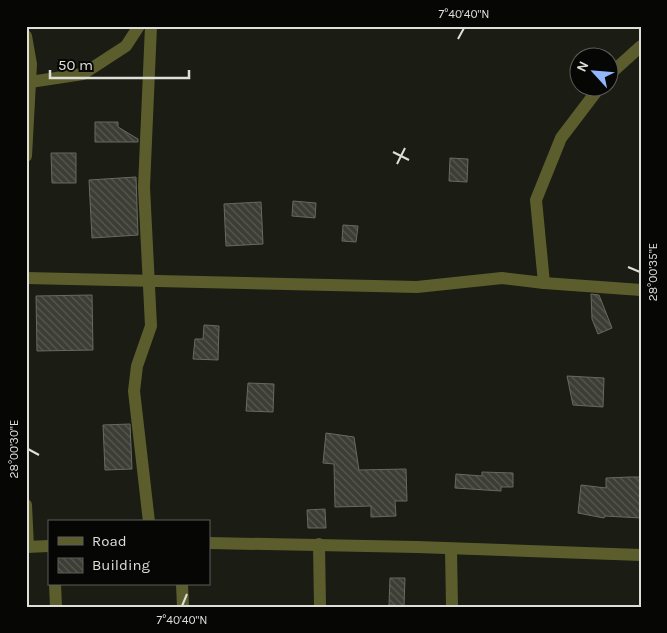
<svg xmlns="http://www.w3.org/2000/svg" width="667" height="633" font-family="Karla,sans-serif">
<defs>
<pattern id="building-back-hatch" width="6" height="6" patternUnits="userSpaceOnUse" patternTransform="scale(1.25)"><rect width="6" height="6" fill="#3c3d34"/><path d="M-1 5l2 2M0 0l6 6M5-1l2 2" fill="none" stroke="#585951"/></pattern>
</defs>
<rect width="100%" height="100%" fill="#1b1c14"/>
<g fill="url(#building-back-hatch)" stroke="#68695f">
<path d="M 95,122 L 118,122 L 118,127 L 138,139 L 138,142 L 95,142 Z"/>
<path d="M 51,153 L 76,153 L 76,183 L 52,183 Z"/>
<path d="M 450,158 L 468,159 L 467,182 L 449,181 Z"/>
<path d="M 136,177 L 138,235 L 92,238 L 89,180 Z"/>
<path d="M 293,201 L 316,203 L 315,218 L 292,216 Z"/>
<path d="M 261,202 L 263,244 L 226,246 L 224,204 Z"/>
<path d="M 343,225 L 358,226 L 356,242 L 342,241 Z"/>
<path d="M 591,294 L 599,295 L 612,328 L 598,334 L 592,319 Z"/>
<path d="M 92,295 L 93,350 L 37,351 L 36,296 Z"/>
<path d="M 204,325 L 219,326 L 218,360 L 193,359 L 195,339 L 203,339 Z"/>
<path d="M 567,376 L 604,378 L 603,407 L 573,405 Z"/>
<path d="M 248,383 L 274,384 L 273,412 L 246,411 Z"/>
<path d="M 130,424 L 132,469 L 105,470 L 103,425 Z"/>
<path d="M 326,433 L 354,437 L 359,470 L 406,469 L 407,501 L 395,501 L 396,516 L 371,517 L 371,506 L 335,507 L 334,464 L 323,463 Z"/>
<path d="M 482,472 L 513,473 L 513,487 L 501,487 L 501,491 L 455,488 L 456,474 L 482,476 Z"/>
<path d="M 630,477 L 641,477 L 641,518 L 605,516 L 604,518 L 578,513 L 581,485 L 606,488 L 606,478 Z"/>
<path d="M 325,509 L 326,528 L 308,528 L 307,510 Z"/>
<path d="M 390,578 L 405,578 L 404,606 L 389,605 Z"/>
</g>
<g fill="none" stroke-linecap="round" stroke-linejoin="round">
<g stroke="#5b5e2c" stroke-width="12">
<path d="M 26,36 L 31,64 L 26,156"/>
<path d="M 610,74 L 641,46"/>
<path d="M 30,82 L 83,74 L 126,46 L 139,26"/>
<path d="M 26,278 L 417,287 L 502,278 L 544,283 L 641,290"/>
<path d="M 544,283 L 536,200 L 561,138 L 599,88"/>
<path d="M 26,505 L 28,547"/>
<path d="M 149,522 L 134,391 L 137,366 L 151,326 L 144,187 L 151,26"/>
<path d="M 209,543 L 417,547 L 641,555"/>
<path d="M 319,544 L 320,607"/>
<path d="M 26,547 L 49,546"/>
<path d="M 451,549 L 452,607"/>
<path d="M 55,584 L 56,607"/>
<path d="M 182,584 L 183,607"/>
</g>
</g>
<path fill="none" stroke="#dfdfda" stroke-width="2" d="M 458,39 L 464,28M 393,152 L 409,160M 397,164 L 405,148M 628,267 L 640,272M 28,449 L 39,455M 182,606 L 187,594"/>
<rect width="667" height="633" fill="none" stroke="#060604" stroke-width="55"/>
<rect x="48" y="520" width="162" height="65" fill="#060604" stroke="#5d5d5a"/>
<rect x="58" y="537" width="25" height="8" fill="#5b5e2c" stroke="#5d5d5a"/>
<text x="92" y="546" font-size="15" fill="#dfdfda">Road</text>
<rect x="58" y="558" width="25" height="15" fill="url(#building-back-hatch)" stroke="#5d5d5a"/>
<text x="92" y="570" font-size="15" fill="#dfdfda">Building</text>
<g transform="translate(594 72) rotate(296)"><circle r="24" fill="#060604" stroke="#5d5d5a"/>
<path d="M0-4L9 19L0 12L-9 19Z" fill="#92b7fd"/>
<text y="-8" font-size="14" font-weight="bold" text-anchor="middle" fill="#dfdfda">N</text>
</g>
<path d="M50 70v8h139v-8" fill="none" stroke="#dfdfda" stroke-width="2.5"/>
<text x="58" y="70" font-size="15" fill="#dfdfda" stroke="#060604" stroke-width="4" paint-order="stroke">50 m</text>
<rect x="28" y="28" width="612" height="578" fill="none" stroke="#dfdfda" stroke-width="2"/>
<g font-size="12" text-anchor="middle" fill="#dfdfda">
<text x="464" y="18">7°40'40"N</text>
<text transform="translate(653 272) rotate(-90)" y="4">28°00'35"E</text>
<text transform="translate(14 449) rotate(-90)" y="4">28°00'30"E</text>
<text x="182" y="624">7°40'40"N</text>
</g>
</svg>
